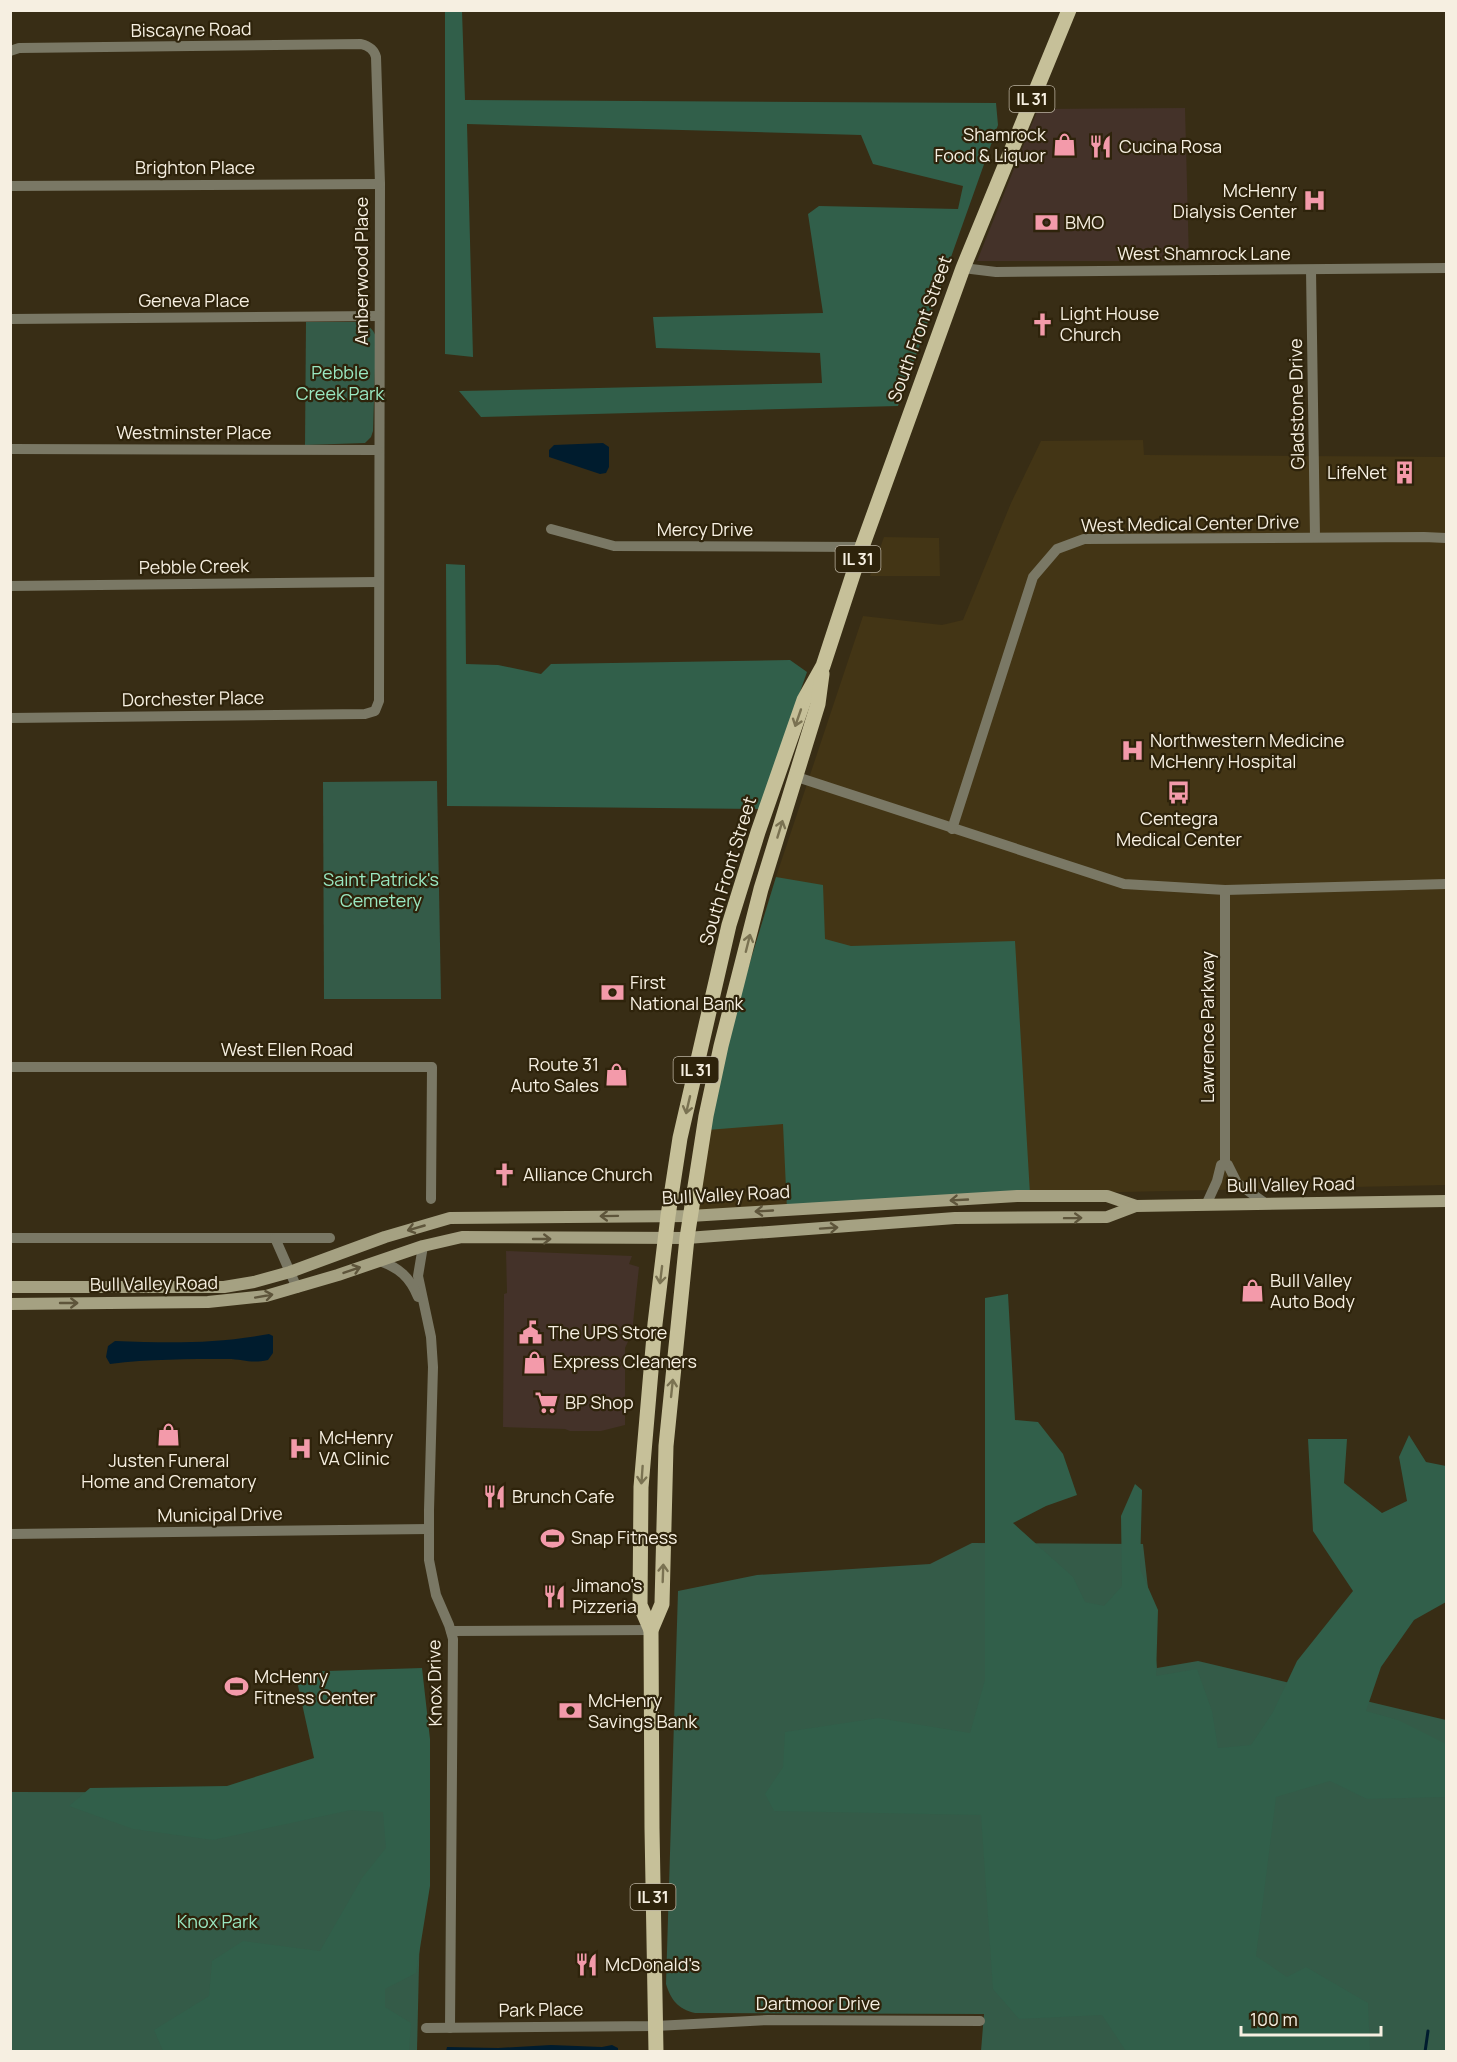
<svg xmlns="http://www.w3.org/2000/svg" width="1457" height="2062" font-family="Manrope,sans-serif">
<rect width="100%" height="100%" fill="#382d15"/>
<g fill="#443229">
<path d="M 1185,108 L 1189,261 L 977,261 L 1038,109 Z"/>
<path d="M 506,1251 L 632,1256 L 629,1264 L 639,1267 L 632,1333 L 625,1348 L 625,1425 L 601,1431 L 570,1431 L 565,1429 L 503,1427 L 504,1294 L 507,1293 Z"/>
</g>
<g fill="#433515">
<path d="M 1143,440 L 1144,455 L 1446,457 L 1446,1185 L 1030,1194 L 691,1212 L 718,1067 L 776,877 L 863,616 L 942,625 L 963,620 L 1011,503 L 1041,441 Z"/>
<path d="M 884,537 L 939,538 L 940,576 L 870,576 Z"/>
</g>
<g fill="#345b48">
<path d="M 306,322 L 361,322 C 369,326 373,329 376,337 L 373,431 L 371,437 L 365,443 L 305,445 Z"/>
<path d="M 437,781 L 441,999 L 324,999 L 323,782 Z"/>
<path d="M 972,1543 L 1143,1544 L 1157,1668 L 1198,1661 L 1446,1720 L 1446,2051 L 981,2051 L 984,2014 L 695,2013 C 678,2009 671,2000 666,1984 L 678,1591 L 757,1575 L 930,1564 Z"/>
<path d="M 11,1792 L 423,1793 L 417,2051 L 11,2052 Z"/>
</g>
<g fill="#315f4a">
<path d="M 445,11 L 462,11 L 465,100 L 996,103 L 998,125 L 898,406 L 481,417 L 459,391 L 822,383 L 820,353 L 656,348 L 653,317 L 823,313 L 808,214 L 819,206 L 958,209 L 963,186 L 873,164 L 861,135 L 467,124 L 473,357 L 445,354 Z"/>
<path d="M 446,564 L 465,565 L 466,664 L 498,665 L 541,674 L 551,664 L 790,660 L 807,672 L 759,809 L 447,806 Z"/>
<path d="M 776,877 L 823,885 L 825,939 L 851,946 L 1015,941 L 1030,1194 L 787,1210 L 783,1124 L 707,1130 L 718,1067 Z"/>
<path d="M 1008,1294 L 1015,1420 L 1038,1422 L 1063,1454 L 1077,1495 L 1046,1506 L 1013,1523 L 1073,1577 L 1085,1602 L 1104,1606 L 1122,1586 L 1121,1516 L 1135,1484 L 1142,1490 L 1140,1569 L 1158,1610 L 1156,1676 L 1197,1669 L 1212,1711 L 1218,1748 L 1251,1745 L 1273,1712 L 1297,1661 L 1353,1591 L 1313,1531 L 1308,1439 L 1347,1439 L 1344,1483 L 1382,1513 L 1407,1501 L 1399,1457 L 1409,1435 L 1426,1462 L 1446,1466 L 1446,1602 L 1414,1620 L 1381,1667 L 1366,1711 L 1398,1720 L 1446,1744 L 1446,1797 L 1367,1799 L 1330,1781 L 1276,1797 L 1256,1956 L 1287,1977 L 1306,1967 L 1368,2003 L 1370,2051 L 1126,2051 L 1102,2015 L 1019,2019 L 993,1989 L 981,1815 L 774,1811 L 765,1794 L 783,1767 L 785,1732 L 878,1718 L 970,1733 L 985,1680 L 985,1298 Z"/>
<path d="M 422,1668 L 430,1739 L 430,1886 L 416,1973 L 385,1989 L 385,2007 L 411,2023 L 409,2051 L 163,2051 L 154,2030 L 209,1996 L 212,1961 L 243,1941 L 320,1951 L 362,1878 L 386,1848 L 383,1812 L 351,1810 L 213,1840 L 133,1829 L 69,1806 L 90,1788 L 227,1786 L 314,1758 L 295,1672 Z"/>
</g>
<g fill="#001c2e">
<path d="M 603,443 L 609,447 L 609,467 L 606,473 L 600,474 L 549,457 L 549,450 L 554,445 Z"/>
<path d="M 269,1334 L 273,1336 L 273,1353 L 268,1360 C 250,1364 244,1359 227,1359 C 188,1359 149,1359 110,1364 L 106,1357 L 108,1346 L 115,1341 C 170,1343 214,1344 269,1334 Z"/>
<path d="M 551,2045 L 602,2047 L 612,2045 L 618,2048 L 618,2051 L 446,2051 L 447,2047 L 498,2048 Z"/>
</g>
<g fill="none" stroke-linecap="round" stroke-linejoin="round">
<path stroke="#001c2e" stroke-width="3" d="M 1425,2052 L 1428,2031"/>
<g stroke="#7a7865" stroke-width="10">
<path d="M 10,51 L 19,48 L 361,44 C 369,46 374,49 376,57 L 380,184 L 379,701 L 375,711 L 365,714 L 10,718"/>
<path d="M 10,186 L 380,184"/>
<path d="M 963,268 L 996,272 L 1446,268"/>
<path d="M 1311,270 L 1315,537"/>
<path d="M 10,319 L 379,316"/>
<path d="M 10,449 L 378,450"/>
<path d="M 551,529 L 614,546 L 862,547"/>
<path d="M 10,586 L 378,582"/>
<path d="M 797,777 L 1124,884 L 1225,890 L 1446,884"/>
<path d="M 952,829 L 1033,577 L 1057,549 L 1084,539 L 1424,537 L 1446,538"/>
<path d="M 10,1067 L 432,1067 L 431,1199"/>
<path d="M 1225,1163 L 1228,1165 L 1237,1183 L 1265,1203"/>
<path d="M 1206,1205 L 1217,1181 L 1221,1165 L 1225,1163 L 1225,890"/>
<path d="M 10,1238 L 275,1238 L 297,1288"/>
<path d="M 275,1238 L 330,1238"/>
<path d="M 423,1246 L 418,1276 L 431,1337 L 433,1367 L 429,1510 L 429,1560 L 436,1595 L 449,1625 L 453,1639 L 450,2028"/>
<path d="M 380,1261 C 399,1268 410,1277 418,1297"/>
<path d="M 10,1534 L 429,1529"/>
<path d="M 451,1631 L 651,1630"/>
<path d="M 426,2028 L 656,2026 L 768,2020 L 980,2021"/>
</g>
<g stroke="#a5a182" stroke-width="12">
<path d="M 10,1287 L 224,1287 L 254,1282 L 290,1272 L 385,1237 L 450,1218 L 690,1216 L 1017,1196 L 1107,1196 L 1136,1206 L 1446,1201"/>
<path d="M 10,1304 L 208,1302 L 266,1296 L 338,1275 L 423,1246 L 462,1237 L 687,1238 L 955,1218 L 1107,1217 L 1136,1206"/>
</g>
<g stroke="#c6c099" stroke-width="15">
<path d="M 651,1630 L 640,1605 L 641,1487 L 655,1324 L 668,1216 L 680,1138 L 729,925 L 758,832 L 804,700 L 823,666 L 862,547 L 963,268 L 1069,10"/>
<path d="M 656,2052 L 652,1828 L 651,1630 L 662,1604 L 666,1446 L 687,1238 L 706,1116 L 721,1046 L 761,889 L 818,704 L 822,674"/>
</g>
</g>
<defs><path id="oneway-shaft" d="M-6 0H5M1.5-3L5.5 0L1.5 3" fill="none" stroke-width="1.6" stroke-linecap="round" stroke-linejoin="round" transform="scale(1.5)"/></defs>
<g stroke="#7a7252">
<use href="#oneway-shaft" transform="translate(798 718) rotate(109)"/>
<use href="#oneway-shaft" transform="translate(780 829) rotate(-73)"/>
<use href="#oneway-shaft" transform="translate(748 943) rotate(-76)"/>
<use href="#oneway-shaft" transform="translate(688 1105) rotate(103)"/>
<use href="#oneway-shaft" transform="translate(661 1275) rotate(97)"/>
<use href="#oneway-shaft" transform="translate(672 1388) rotate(-84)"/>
<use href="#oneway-shaft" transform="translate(642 1475) rotate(94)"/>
<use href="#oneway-shaft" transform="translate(663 1573) rotate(-88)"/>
</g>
<g stroke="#5e553b">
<use href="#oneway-shaft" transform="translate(959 1200) rotate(177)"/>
<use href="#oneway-shaft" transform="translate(764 1211) rotate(177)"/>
<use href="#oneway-shaft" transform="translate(609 1216) rotate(179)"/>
<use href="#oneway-shaft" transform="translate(1073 1218) rotate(-1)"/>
<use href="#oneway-shaft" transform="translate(416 1228) rotate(164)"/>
<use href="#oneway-shaft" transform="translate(829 1228) rotate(-4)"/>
<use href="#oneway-shaft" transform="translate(542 1239)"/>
<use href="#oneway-shaft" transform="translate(352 1270) rotate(-19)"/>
<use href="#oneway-shaft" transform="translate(264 1296) rotate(-10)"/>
<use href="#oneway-shaft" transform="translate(69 1303)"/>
</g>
<defs>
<symbol id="shop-bare" viewBox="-9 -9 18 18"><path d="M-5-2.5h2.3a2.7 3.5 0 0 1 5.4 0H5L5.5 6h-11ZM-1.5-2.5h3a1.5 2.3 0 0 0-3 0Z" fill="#f39aaa" stroke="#2e230b" stroke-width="2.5" paint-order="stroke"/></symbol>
<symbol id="restaurant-bare" viewBox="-9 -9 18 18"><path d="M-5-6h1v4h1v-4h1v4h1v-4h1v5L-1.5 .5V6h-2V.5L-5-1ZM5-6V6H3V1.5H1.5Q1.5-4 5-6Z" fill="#f39aaa" stroke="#2e230b" stroke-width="2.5" paint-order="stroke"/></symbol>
<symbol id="hospital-bare" viewBox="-9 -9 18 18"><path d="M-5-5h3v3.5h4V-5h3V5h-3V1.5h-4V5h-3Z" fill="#f39aaa" stroke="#2e230b" stroke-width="2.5" paint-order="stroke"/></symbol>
<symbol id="bank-bare" viewBox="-9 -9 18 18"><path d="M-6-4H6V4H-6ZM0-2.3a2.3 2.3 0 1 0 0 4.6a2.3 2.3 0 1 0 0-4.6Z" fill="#f39aaa" stroke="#2e230b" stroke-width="2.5" paint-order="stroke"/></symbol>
<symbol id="church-bare" viewBox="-9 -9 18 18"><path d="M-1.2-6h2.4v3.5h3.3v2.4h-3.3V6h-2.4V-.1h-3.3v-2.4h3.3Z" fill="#f39aaa" stroke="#2e230b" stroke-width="2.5" paint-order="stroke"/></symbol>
<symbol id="building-bare" viewBox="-9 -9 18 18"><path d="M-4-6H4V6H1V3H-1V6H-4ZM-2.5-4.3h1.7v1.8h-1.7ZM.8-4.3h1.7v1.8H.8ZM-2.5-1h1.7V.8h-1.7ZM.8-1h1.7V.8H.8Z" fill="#f39aaa" stroke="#2e230b" stroke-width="2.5" paint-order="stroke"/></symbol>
<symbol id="bus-bare" viewBox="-9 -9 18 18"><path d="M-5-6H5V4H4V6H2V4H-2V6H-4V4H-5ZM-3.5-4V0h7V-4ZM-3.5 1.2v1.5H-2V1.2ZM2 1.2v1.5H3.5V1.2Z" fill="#f39aaa" stroke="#2e230b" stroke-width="2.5" paint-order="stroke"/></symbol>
<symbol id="civic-bare" viewBox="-9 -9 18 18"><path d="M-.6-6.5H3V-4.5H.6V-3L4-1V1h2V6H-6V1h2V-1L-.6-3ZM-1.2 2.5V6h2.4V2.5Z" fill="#f39aaa" stroke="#2e230b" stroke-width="2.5" paint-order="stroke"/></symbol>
<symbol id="supermarket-bare" viewBox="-9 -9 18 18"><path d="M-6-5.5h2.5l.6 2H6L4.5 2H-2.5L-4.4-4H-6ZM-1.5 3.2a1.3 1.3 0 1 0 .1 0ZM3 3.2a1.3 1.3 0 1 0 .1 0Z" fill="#f39aaa" stroke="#2e230b" stroke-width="2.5" paint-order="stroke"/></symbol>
<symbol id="stadium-bare" viewBox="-9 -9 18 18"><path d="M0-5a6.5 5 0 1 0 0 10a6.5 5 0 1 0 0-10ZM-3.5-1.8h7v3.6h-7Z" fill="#f39aaa" stroke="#2e230b" stroke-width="2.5" paint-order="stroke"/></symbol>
</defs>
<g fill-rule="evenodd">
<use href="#shop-bare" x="1048" y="128" width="33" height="33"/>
<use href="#restaurant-bare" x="1084" y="130" width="33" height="33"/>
<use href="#hospital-bare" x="1298" y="184" width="33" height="33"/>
<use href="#bank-bare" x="1030" y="206" width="33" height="33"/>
<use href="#church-bare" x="1026" y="308" width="33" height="33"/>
<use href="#building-bare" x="1388" y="456" width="33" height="33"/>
<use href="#hospital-bare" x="1116" y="734" width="33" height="33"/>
<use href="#bus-bare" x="1162" y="776" width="33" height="33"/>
<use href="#bank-bare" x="596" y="976" width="33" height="33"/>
<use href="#shop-bare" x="600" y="1058" width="33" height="33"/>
<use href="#church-bare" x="488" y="1158" width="33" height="33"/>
<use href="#shop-bare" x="1236" y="1274" width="33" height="33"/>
<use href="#civic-bare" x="514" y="1316" width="33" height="33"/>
<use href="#shop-bare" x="518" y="1346" width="33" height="33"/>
<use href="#supermarket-bare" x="530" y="1386" width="33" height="33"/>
<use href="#shop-bare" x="152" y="1418" width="33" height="33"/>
<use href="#hospital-bare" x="284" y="1432" width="33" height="33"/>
<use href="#restaurant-bare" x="478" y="1480" width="33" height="33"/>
<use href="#stadium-bare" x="536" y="1522" width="33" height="33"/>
<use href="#restaurant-bare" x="538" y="1580" width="33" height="33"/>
<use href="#stadium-bare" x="220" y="1670" width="33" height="33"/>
<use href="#bank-bare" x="554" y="1694" width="33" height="33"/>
<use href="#restaurant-bare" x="570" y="1948" width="33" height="33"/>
</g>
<g text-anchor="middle" stroke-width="4.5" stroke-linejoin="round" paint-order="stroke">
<g fill="#2e230b" stroke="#bab2a1" stroke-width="1.5">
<rect x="1009.5" y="86" width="45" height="26" rx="4.5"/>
<rect x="835.5" y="546" width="45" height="26" rx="4.5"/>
<rect x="673.5" y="1057" width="45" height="26" rx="4.5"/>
<rect x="630.5" y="1884" width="45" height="26" rx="4.5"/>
</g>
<g font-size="16" font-weight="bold" fill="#f6efe1">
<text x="1032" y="105">IL 31</text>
<text x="858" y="565">IL 31</text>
<text x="696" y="1076">IL 31</text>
<text x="653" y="1903">IL 31</text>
</g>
<g font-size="18" fill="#f6efe1" stroke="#2e230b">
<text transform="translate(191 30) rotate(-1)" y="6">Biscayne Road</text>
<text x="195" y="174">Brighton Place</text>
<text x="1204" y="260">West Shamrock Lane</text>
<text transform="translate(362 271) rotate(-90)" y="6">Amberwood Place</text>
<text x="194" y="307">Geneva Place</text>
<text transform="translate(920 329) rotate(-70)" y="6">South Front Street</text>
<text transform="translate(1297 404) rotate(-91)" y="6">Gladstone Drive</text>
<text x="194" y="439">Westminster Place</text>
<text transform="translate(1190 524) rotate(-1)" y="6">West Medical Center Drive</text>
<text x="705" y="536">Mercy Drive</text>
<text transform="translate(194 567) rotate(-1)" y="6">Pebble Creek</text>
<text transform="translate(193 699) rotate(-1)" y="6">Dorchester Place</text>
<text transform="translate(728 871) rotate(-73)" y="6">South Front Street</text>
<text transform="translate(1208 1027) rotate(-90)" y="6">Lawrence Parkway</text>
<text x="287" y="1056">West Ellen Road</text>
<text transform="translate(1291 1185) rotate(-1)" y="6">Bull Valley Road</text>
<text transform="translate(726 1195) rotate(-3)" y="6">Bull Valley Road</text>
<text transform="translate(154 1284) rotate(-1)" y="6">Bull Valley Road</text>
<text transform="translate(220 1515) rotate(-1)" y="6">Municipal Drive</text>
<text transform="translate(435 1683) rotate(-91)" y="6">Knox Drive</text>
<text x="818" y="2010">Dartmoor Drive</text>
<text transform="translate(541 2010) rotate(-1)" y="6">Park Place</text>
</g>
<g font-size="18" fill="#f6efe1" stroke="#2e230b" text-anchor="start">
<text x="1046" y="141" text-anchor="end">Shamrock<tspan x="1046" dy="21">Food &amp; Liquor</tspan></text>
<text x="1119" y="153">Cucina Rosa</text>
<text x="1297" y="197" text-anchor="end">McHenry<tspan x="1297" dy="21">Dialysis Center</tspan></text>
<text x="1065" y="229">BMO</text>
<text x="1060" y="320">Light House<tspan x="1060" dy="21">Church</tspan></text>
<text x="1387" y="479" text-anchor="end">LifeNet</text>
<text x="1150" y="747">Northwestern Medicine<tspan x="1150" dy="21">McHenry Hospital</tspan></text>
<text x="1179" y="825" text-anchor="middle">Centegra<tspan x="1179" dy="21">Medical Center</tspan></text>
<text x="630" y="989">First<tspan x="630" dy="21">National Bank</tspan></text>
<text x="599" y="1071" text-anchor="end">Route 31<tspan x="599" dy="21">Auto Sales</tspan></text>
<text x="523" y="1181">Alliance Church</text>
<text x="1270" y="1287">Bull Valley<tspan x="1270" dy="21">Auto Body</tspan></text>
<text x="548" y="1339">The UPS Store</text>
<text x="553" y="1368">Express Cleaners</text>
<text x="565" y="1409">BP Shop</text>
<text x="319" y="1444">McHenry<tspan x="319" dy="21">VA Clinic</tspan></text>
<text x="169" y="1467" text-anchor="middle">Justen Funeral<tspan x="169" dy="21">Home and Crematory</tspan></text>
<text x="512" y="1503">Brunch Cafe</text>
<text x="571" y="1544">Snap Fitness</text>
<text x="572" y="1592">Jimano's<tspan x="572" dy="21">Pizzeria</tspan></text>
<text x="254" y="1683">McHenry<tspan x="254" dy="21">Fitness Center</tspan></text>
<text x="588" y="1707">McHenry<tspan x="588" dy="21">Savings Bank</tspan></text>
<text x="605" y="1971">McDonald's</text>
</g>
<g font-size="18" fill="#99e7c1" stroke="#2e230b">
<text x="340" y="379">Pebble<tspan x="340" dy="21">Creek Park</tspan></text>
<text x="381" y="886">Saint Patrick's<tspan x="381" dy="21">Cemetery</tspan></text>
<text x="217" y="1928">Knox Park</text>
</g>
</g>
<rect width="1457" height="2062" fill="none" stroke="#f6efe1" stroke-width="24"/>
<path d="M1241 2026v9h140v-9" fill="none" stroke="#f6efe1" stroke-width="3"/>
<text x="1250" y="2026" font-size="18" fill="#f6efe1" stroke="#2e230b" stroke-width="4.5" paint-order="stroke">100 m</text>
</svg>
